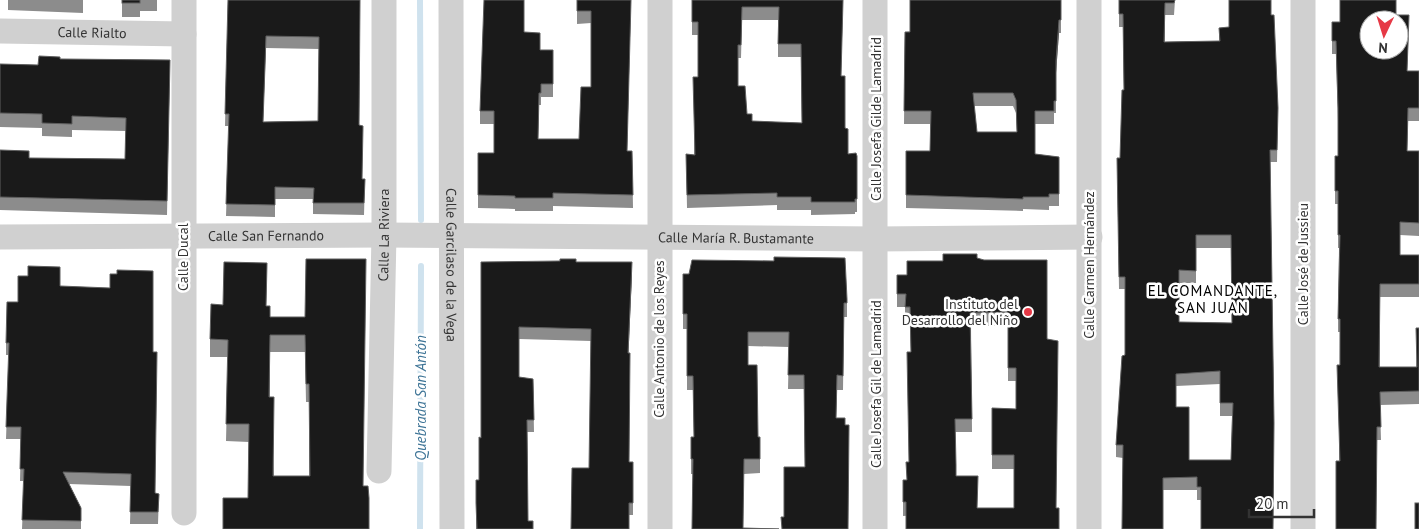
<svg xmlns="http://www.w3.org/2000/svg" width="1419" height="529" font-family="'PT Sans',sans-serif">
<rect width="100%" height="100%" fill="#fff"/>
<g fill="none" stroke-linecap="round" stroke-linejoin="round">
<g stroke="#cfe2ee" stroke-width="6">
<path d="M 420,0 L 421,220"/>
<path d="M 420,529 L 421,266"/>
</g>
<g stroke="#d0d0d0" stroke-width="25">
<path id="s1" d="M 451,0 L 452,529"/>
<path id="s2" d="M 0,31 L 184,34"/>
<path id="s3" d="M 0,237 L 384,235 L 876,239 L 1090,237"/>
<path id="s4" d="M 379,471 L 384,235 L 384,0"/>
<path d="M 184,513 L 184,0"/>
<path d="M 660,529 L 660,0"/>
<path d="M 875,529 L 875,0"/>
<path d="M 1089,529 L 1089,0"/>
<path d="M 1303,529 L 1303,0"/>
</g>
</g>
<g fill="#8c8c8c" fill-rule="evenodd">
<path d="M 8,0 L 83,0 L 83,13 L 8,10 Z"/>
<path d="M 122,0 L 157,0 L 157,11 L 140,11 L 140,17 L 122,17 Z"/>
<path d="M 228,0 L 360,0 L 359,125 L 362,179 L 365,179 L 364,215 L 313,214 L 313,199 L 275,199 L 275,217 L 226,216 L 229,126 L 225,126 ZM 266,48 L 319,49 L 318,121 L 263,122 Z"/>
<path d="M 577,0 L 631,0 L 627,151 L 632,151 L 633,208 L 553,206 L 553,211 L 515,211 L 515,209 L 478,208 L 478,153 L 494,153 L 494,124 L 480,124 L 480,111 L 524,32 L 540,50 L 553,50 L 553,97 L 541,97 L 541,105 L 539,105 L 538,139 L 579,139 L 591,87 L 591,23 L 577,24 Z"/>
<path d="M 692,0 L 843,0 L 841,76 L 845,128 L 848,154 L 857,156 L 857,212 L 855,212 L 855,214 L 811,215 L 811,210 L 777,210 L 777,205 L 687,208 L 686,154 L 694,155 L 698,77 L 698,35 L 692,35 ZM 742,20 L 778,20 L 778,57 L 801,57 L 802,123 L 752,121 L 747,114 L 738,86 L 738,58 L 741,58 Z"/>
<path d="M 1119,0 L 1175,0 L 1174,15 L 1165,15 L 1165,42 L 1219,41 L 1219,28 L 1229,27 L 1271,15 L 1278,108 L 1277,162 L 1270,162 L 1274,423 L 1273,529 L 1201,529 L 1201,500 L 1197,500 L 1197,490 L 1163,490 L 1123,458 L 1116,457 L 1116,445 L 1125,355 L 1125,289 L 1119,289 L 1117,158 L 1120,158 L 1124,90 L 1123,27 L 1119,27 ZM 1196,248 L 1231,248 L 1232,323 L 1179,322 L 1179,283 L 1196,283 ZM 1220,384 L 1220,416 L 1232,416 L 1231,460 L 1189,460 L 1176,407 L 1176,386 Z"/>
<path d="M 1396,15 L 1409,28 L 1407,71 L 1419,71 L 1419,121 L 1408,121 L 1407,151 L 1419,151 L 1419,236 L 1400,235 L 1400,255 L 1419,255 L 1419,297 L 1380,297 L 1380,367 L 1416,367 L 1419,328 L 1419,404 L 1380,405 L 1381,440 L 1377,440 L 1339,461 L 1340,332 L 1338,332 L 1338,319 L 1339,248 L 1338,248 L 1338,204 L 1335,204 L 1335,156 L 1338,156 L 1338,121 L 1336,54 L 1332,54 L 1332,22 L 1340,22 Z"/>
<path d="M 1061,20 L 1061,33 L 1059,33 L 1056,73 L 1056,113 L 1054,113 L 1054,124 L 1035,124 L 1035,154 L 1059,157 L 1059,206 L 1049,206 L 1049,210 L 1023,209 L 1023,211 L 906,208 L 906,151 L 930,151 L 930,124 L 904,124 L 905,32 ZM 974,106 L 1013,106 L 1016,113 L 1017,132 L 977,132 Z"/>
<path d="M 60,59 L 170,60 L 167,215 L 0,210 L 0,150 L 29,158 L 125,159 L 126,131 L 72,130 L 72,137 L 42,136 L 42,128 L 0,127 L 0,64 L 38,65 Z"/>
<path d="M 977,258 L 1047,339 L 1056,508 L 903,516 L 903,480 L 907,480 L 909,462 L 911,352 L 910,320 L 905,320 L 905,307 L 897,307 L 897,275 L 907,275 L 943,261 ZM 971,326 L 1008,326 L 1008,381 L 1016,381 L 1016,409 L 992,408 L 992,469 L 1014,469 L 1014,508 L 977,508 L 956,476 L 955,432 L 972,432 Z"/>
<path d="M 481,262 L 576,262 L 632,274 L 628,353 L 629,462 L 633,462 L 633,515 L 629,515 L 591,341 L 519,339 L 519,377 L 533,379 L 534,432 L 527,432 L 528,521 L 533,529 L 476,529 L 476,480 L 479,480 L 481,438 Z"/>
<path d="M 267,263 L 266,306 L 270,317 L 305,317 L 363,486 L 248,498 L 249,442 L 226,441 L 228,357 L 210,357 L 210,339 L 223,305 ZM 270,352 L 305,352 L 306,402 L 309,402 L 309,476 L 274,476 L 270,397 Z"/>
<path d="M 683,274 L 847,299 L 847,317 L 844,317 L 843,390 L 837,390 L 836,418 L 784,517 L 805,467 L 804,389 L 788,389 L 789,347 L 748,346 L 748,365 L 758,437 L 760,437 L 760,473 L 744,474 L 692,529 L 693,474 L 691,474 L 691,437 L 694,437 L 693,390 L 687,390 L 687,329 L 683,329 Z"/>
<path d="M 60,286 L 153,352 L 155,493 L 159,494 L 158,524 L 130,524 L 131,486 L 69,484 L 81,508 L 81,529 L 22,529 L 24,481 L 20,481 L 21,439 L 6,439 L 9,355 L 6,355 L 6,343 L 18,302 Z"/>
</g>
<g fill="#5f5f5f">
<path d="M 1059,20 L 1059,33 L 1056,73 L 1056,61 Z"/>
<path d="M 632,262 L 632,274 L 628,365 L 628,353 Z"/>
</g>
<g fill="#1a1a1a" stroke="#5f5f5f" fill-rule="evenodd">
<rect x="122" y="0" width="18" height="3"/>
<path d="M 228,0 L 360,0 L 359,125 L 363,126 L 362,179 L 365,179 L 364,203 L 313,203 L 314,188 L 275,187 L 275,205 L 226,204 L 229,114 L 225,114 ZM 266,36 L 319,37 L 318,121 L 263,122 Z"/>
<path d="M 484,0 L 524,0 L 524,32 L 540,33 L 540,50 L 553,50 L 553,84 L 541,84 L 541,93 L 539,93 L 538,139 L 579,139 L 581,87 L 591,87 L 591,11 L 577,11 L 577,0 L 631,0 L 627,151 L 632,151 L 633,195 L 553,193 L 553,198 L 515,198 L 515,196 L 478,195 L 478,153 L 494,153 L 494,111 L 480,111 Z"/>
<path d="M 692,0 L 843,0 L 841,76 L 845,76 L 845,128 L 848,129 L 848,154 L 856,153 L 857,156 L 857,199 L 855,199 L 855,202 L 811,202 L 811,197 L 777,197 L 777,193 L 687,195 L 686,154 L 695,155 L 693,77 L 698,77 L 698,22 L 692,22 ZM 742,7 L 779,7 L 778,44 L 801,44 L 802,123 L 752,121 L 752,114 L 747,114 L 745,86 L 738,86 L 738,45 L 741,45 Z"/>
<path d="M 910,0 L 1061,0 L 1061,20 L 1059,20 L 1056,61 L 1056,101 L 1054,101 L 1054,111 L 1035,111 L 1035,154 L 1059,157 L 1059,194 L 1049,194 L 1049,197 L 1023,197 L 1023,199 L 906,195 L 906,151 L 930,151 L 931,111 L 904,111 L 905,32 L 910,32 ZM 973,93 L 1013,93 L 1016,100 L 1017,132 L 977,132 Z"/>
<path d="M 1119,0 L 1175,0 L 1174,3 L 1165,3 L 1164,42 L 1220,41 L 1219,28 L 1229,27 L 1229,0 L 1271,0 L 1271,15 L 1274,15 L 1278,108 L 1277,150 L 1270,150 L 1274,423 L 1273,529 L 1201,529 L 1201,487 L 1197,487 L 1197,477 L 1163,478 L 1163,529 L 1122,529 L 1123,445 L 1116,445 L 1122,356 L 1125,355 L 1125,277 L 1119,277 L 1117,158 L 1120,158 L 1122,90 L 1124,90 L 1123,14 L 1119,14 ZM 1196,235 L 1231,235 L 1232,323 L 1179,322 L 1179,270 L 1196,271 ZM 1220,371 L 1220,403 L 1233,403 L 1231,460 L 1189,460 L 1189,407 L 1176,407 L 1176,374 Z"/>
<path d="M 1340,0 L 1396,0 L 1396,15 L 1409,15 L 1407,71 L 1419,71 L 1419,108 L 1408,108 L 1407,151 L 1419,151 L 1419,223 L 1400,222 L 1400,255 L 1419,255 L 1419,284 L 1380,284 L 1379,367 L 1417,367 L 1416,328 L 1419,328 L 1419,391 L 1380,392 L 1381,427 L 1377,427 L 1376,529 L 1336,529 L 1336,461 L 1340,461 L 1337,365 L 1340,365 L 1340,319 L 1338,319 L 1340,235 L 1338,235 L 1338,191 L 1335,191 L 1335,156 L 1338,156 L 1338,108 L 1336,41 L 1332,41 L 1332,22 L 1340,22 ZM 1369,20 L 1399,20 L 1399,50 L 1369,50 Z"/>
<path d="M 39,56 L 60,57 L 60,59 L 170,60 L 167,201 L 0,197 L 0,150 L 29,151 L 29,158 L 125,159 L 126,118 L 72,116 L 72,124 L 42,123 L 42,114 L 0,113 L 0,64 L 38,65 Z"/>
<path d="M 943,254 L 977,254 L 977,258 L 984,260 L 1047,260 L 1047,339 L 1058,341 L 1056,508 L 1059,508 L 1059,529 L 906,529 L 906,502 L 903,502 L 903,480 L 907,480 L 906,462 L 909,462 L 907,352 L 911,352 L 910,307 L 905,307 L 906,294 L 897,294 L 897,275 L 907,275 L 907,261 L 943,261 ZM 1008,312 L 1008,368 L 1016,368 L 1016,409 L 992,408 L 992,455 L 1014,455 L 1014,508 L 977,508 L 978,476 L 956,476 L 956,465 L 955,419 L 972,419 L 970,313 Z"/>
<path d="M 774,257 L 845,258 L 847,299 L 847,303 L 844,303 L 843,376 L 837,375 L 836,418 L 845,418 L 845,425 L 849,425 L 848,529 L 782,529 L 781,517 L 784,517 L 784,467 L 805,467 L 804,375 L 788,375 L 789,332 L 748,332 L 748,365 L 757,365 L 758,437 L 760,437 L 760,459 L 744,459 L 743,528 L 779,529 L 692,529 L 693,459 L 691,459 L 691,437 L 694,437 L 693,376 L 687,376 L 687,314 L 683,314 L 683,274 L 689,274 L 692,260 L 774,261 Z"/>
<path d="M 306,259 L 366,259 L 363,486 L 368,486 L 369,498 L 369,529 L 223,529 L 223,498 L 248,498 L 249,424 L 226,424 L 228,340 L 210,339 L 211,304 L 223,305 L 224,262 L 267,263 L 266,306 L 270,306 L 270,317 L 305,317 ZM 270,335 L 305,335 L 306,384 L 309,384 L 310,476 L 273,476 L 274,397 L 269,397 Z"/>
<path d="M 560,259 L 576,259 L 576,262 L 632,262 L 628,353 L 630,353 L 629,462 L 633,462 L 633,503 L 629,503 L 629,529 L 571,529 L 572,468 L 589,468 L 591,329 L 519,327 L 519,377 L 533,379 L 534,420 L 527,420 L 528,521 L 533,521 L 533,529 L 477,529 L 476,503 L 476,480 L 479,480 L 479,437 L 481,438 L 481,262 L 560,261 Z"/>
<path d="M 28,266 L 60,267 L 60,286 L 110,288 L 110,274 L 117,274 L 117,270 L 153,271 L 153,352 L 157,352 L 155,493 L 159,494 L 158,512 L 130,512 L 131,474 L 63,472 L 81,508 L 81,521 L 22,520 L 24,469 L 20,469 L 21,427 L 6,427 L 9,343 L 6,343 L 7,302 L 18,302 L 18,276 L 28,276 Z"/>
<rect x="1415" y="503" width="4" height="26"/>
</g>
<circle fill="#e63946" stroke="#fff" stroke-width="2" cx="1028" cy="312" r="5"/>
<g text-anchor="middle" stroke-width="5" stroke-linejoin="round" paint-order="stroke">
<g font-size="14" fill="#333" stroke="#fff">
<text dy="5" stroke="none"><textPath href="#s2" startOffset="92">Calle Rialto</textPath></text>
<text transform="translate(876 119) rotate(-90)" y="5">Calle Josefa Gilde Lamadrid</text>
<text dy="5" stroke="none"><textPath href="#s4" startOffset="236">Calle La Riviera</textPath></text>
<text dy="5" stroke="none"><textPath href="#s3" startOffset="266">Calle San Fernando</textPath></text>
<text dy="5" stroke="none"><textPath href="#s3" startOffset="736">Calle María R. Bustamante</textPath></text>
<text transform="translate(183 257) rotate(-90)" y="5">Calle Ducal</text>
<text transform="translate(1303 264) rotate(-90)" y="5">Calle José de Jussieu</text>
<text dy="5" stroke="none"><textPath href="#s1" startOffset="265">Calle Garcilaso de la Vega</textPath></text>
<text transform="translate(1089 265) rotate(-90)" y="5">Calle Carmen Hernández</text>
<text transform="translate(659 339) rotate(-90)" y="5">Calle Antonio de los Reyes</text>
<text transform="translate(876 384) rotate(-90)" y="5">Calle Josefa Gil de Lamadrid</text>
</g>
<g font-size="14" fill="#333" stroke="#fff" text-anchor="end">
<text x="1018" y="309">Instituto del<tspan x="1018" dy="16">Desarrollo del Niño</tspan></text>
</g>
<g font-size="15" letter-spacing="1" fill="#000" stroke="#fff">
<text x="1213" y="296">EL COMANDANTE,<tspan x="1213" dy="17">SAN JUAN</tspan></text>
</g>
<g font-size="15" font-style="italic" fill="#3f7597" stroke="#fff">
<text transform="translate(421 398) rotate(-90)" y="5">Quebrada San Antón</text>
</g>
</g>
<g transform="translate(1384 35) rotate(184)"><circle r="24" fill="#ffffff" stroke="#adadad"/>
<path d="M0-4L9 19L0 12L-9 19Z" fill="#e63946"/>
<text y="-8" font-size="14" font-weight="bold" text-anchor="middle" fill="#333333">N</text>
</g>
<path d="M1249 509v8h65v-8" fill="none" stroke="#333333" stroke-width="2.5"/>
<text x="1256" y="509" font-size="15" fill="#333333" stroke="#ffffff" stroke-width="4" paint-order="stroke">20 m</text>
</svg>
